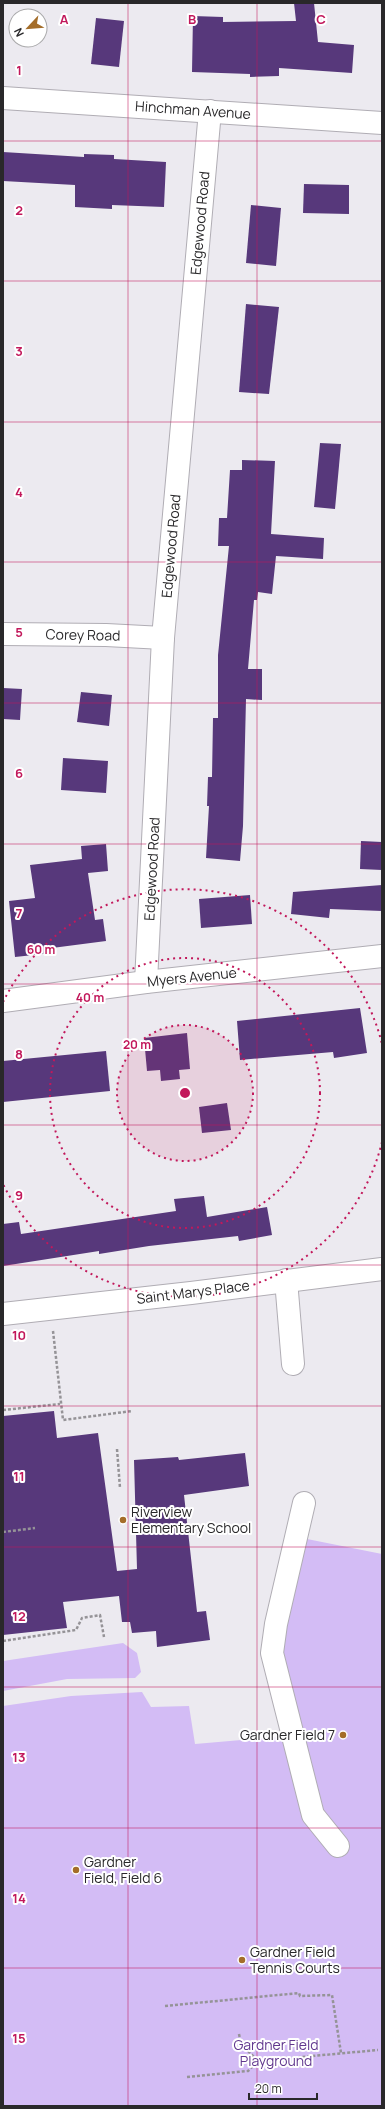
<svg xmlns="http://www.w3.org/2000/svg" width="385" height="2109" font-family="Manrope,sans-serif">
<rect width="100%" height="100%" fill="#eceaf0"/>
<g fill="#d3bcf5">
<path d="M 307,1539 L 382,1554 L 382,2106 L 3,2106 L 3,1706 L 71,1696 L 142,1692 L 151,1707 L 189,1706 L 195,1744 L 300,1735 L 281,1652 L 297,1571 Z"/>
<path d="M 123,1643 L 137,1653 L 141,1672 L 135,1678 L 67,1679 L 3,1691 L 3,1661 Z"/>
</g>
<g fill="#57387b">
<path d="M 294,3 L 314,3 L 318,42 L 354,45 L 352,73 L 279,68 L 279,76 L 250,77 L 250,74 L 192,72 L 193,16 L 223,17 L 223,22 L 296,21 Z"/>
<path d="M 96,18 L 124,21 L 119,67 L 91,64 Z"/>
<path d="M 3,152 L 84,157 L 84,154 L 114,155 L 114,159 L 166,162 L 164,207 L 112,205 L 112,209 L 75,207 L 75,185 L 3,181 Z"/>
<path d="M 304,184 L 349,185 L 349,214 L 303,213 Z"/>
<path d="M 251,205 L 281,208 L 276,266 L 246,263 Z"/>
<path d="M 246,304 L 279,307 L 269,394 L 239,392 Z"/>
<path d="M 320,443 L 341,444 L 335,509 L 314,507 Z"/>
<path d="M 242,460 L 275,461 L 271,534 L 324,538 L 323,559 L 276,556 L 272,594 L 258,592 L 257,600 L 254,600 L 248,669 L 262,669 L 262,700 L 246,699 L 243,826 L 240,861 L 206,858 L 209,806 L 207,806 L 208,777 L 212,777 L 213,718 L 218,718 L 218,655 L 229,546 L 218,546 L 219,518 L 227,518 L 230,470 L 242,470 Z"/>
<path d="M 3,688 L 22,689 L 20,720 L 3,719 Z"/>
<path d="M 81,692 L 112,695 L 109,726 L 77,722 Z"/>
<path d="M 63,758 L 108,761 L 106,793 L 61,790 Z"/>
<path d="M 361,841 L 382,842 L 382,870 L 360,869 Z"/>
<path d="M 106,844 L 108,871 L 88,873 L 95,920 L 103,919 L 106,941 L 52,948 L 52,953 L 15,957 L 9,901 L 35,898 L 30,865 L 82,859 L 81,846 Z"/>
<path d="M 382,885 L 382,911 L 330,909 L 329,918 L 291,914 L 293,892 Z"/>
<path d="M 250,895 L 252,924 L 201,928 L 199,899 Z"/>
<path d="M 360,1008 L 367,1053 L 334,1058 L 333,1052 L 240,1060 L 237,1021 Z"/>
<path d="M 187,1033 L 190,1069 L 179,1070 L 180,1079 L 161,1081 L 160,1070 L 147,1071 L 144,1038 Z"/>
<path d="M 106,1051 L 110,1091 L 3,1102 L 3,1061 Z"/>
<path d="M 227,1103 L 231,1130 L 202,1133 L 199,1107 Z"/>
<path d="M 204,1196 L 207,1217 L 267,1207 L 272,1235 L 239,1241 L 238,1236 L 149,1246 L 99,1254 L 99,1251 L 3,1266 L 3,1224 L 19,1222 L 21,1234 L 176,1211 L 174,1199 Z"/>
<path d="M 54,1411 L 57,1438 L 98,1433 L 117,1571 L 137,1569 L 134,1460 L 178,1457 L 179,1460 L 245,1453 L 249,1486 L 184,1495 L 197,1612 L 206,1611 L 210,1640 L 157,1647 L 156,1631 L 132,1633 L 130,1622 L 122,1622 L 119,1596 L 63,1602 L 67,1628 L 3,1635 L 3,1416 Z"/>
</g>
<g fill="none" stroke-linecap="round" stroke-linejoin="round">
<defs>
<g id="minor">
<path d="M 3,98 L 382,123"/>
<path d="M 3,634 L 106,635 L 163,638"/>
<path d="M 146,982 L 163,638 L 210,111"/>
<path d="M 3,1001 L 146,982 L 382,956"/>
<path d="M 286,1280 L 293,1364"/>
<path d="M 3,1314 L 191,1293 L 382,1269"/>
<path d="M 304,1503 L 276,1624 L 272,1653 L 313,1815 L 338,1846"/>
</g>
</defs>
<use href="#minor" stroke="#b0adb4" stroke-width="24"/>
<g stroke="#959397" stroke-width="2.5" stroke-dasharray="3 2" stroke-linecap="butt">
<path d="M 53,1331 L 63,1420 L 132,1411"/>
<path d="M 3,1410 L 60,1404"/>
<path d="M 117,1449 L 120,1488"/>
<path d="M 3,1532 L 35,1528"/>
<path d="M 3,1641 L 76,1630 L 82,1618 L 100,1615 L 104,1637"/>
<path d="M 165,2006 L 299,1993 L 300,1996 L 332,1995 L 341,2053"/>
<path d="M 239,2034 L 241,2044 L 258,2061"/>
<path d="M 187,2077 L 248,2071 L 258,2061 L 378,2050"/>
</g>
<use href="#minor" stroke="#fff" stroke-width="22"/>
</g>
<path fill="none" stroke="#c2185b" stroke-width="1" stroke-opacity="0.55" d="M 128,3 L 128,2106M 257,3 L 257,2106M 3,141 L 382,141M 3,281 L 382,281M 3,422 L 382,422M 3,562 L 382,562M 3,703 L 382,703M 3,844 L 382,844M 3,984 L 382,984M 3,1125 L 382,1125M 3,1265 L 382,1265M 3,1406 L 382,1406M 3,1547 L 382,1547M 3,1687 L 382,1687M 3,1828 L 382,1828M 3,1968 L 382,1968"/>
<circle cx="185" cy="1093" r="68" fill="#c2185b" fill-opacity=".12"/>
<g fill="none" stroke="#c2185b" stroke-width="2" stroke-dasharray="2 4">
<circle cx="185" cy="1093" r="68"/>
<circle cx="185" cy="1093" r="135"/>
<path d="M382 1142A203 203 0 0 1 3 1184M3 1002A203 203 0 0 1 382 1044"/>
</g>
<g fill="#a46d29" stroke="#fff" stroke-width="1.5">
<circle cx="123" cy="1520" r="4"/>
<circle cx="343" cy="1735" r="4"/>
<circle cx="76" cy="1870" r="4"/>
<circle cx="242" cy="1960" r="4"/>
</g>
<g text-anchor="middle" stroke-width="4" stroke-linejoin="round" paint-order="stroke">
<g font-size="14" fill="#29282a" stroke="#fff">
<text transform="translate(193 110) rotate(4)" y="5">Hinchman Avenue</text>
<text transform="translate(200 223) rotate(-85)" y="5">Edgewood Road</text>
<text transform="translate(171 546) rotate(-85)" y="5">Edgewood Road</text>
<text transform="translate(83 635) rotate(1)" y="5">Corey Road</text>
<text transform="translate(152 869) rotate(-87)" y="5">Edgewood Road</text>
<text transform="translate(192 977) rotate(-6)" y="5">Myers Avenue</text>
<text transform="translate(193 1292) rotate(-7)" y="5">Saint Marys Place</text>
</g>
<g font-size="14" fill="#29282a" stroke="#fff" text-anchor="start">
<text x="131" y="1517">Riverview<tspan x="131" dy="16">Elementary School</tspan></text>
<text x="335" y="1740" text-anchor="end">Gardner Field 7</text>
<text x="84" y="1867">Gardner<tspan x="84" dy="16">Field, Field 6</tspan></text>
<text x="250" y="1957">Gardner Field<tspan x="250" dy="16">Tennis Courts</tspan></text>
</g>
<g font-size="14" fill="#61378e" stroke="#fff">
<text x="276" y="2050">Gardner Field<tspan x="276" dy="16">Playground</tspan></text>
</g>
</g>
<g font-size="13" text-anchor="middle" font-weight="bold" fill="#c2185b" stroke="#fff" stroke-width="4" stroke-linejoin="round" paint-order="stroke">
<text x="64" y="24">A</text>
<text x="192" y="24">B</text>
<text x="321" y="24">C</text>
<text x="19" y="75">1</text>
<text x="19" y="215">2</text>
<text x="19" y="356">3</text>
<text x="19" y="497">4</text>
<text x="19" y="637">5</text>
<text x="19" y="778">6</text>
<text x="19" y="918">7</text>
<text x="19" y="1059">8</text>
<text x="19" y="1200">9</text>
<text x="19" y="1340">10</text>
<text x="19" y="1481">11</text>
<text x="19" y="1621">12</text>
<text x="19" y="1762">13</text>
<text x="19" y="1903">14</text>
<text x="19" y="2043">15</text>
</g>
<circle cx="185" cy="1093" r="6" fill="#c2185b" stroke="#fff" stroke-width="2"/>
<g font-size="12" text-anchor="middle" font-weight="bold" fill="#c2185b" stroke="#fff" stroke-width="4" stroke-linejoin="round" paint-order="stroke">
<text x="41" y="954">60 m</text>
<text x="90" y="1002">40 m</text>
<text x="137" y="1049">20 m</text>
</g>
<rect width="385" height="2109" fill="none" stroke="#29282a" stroke-width="8"/>
<g transform="translate(28 28) rotate(244)"><circle r="19" fill="#ffffff" stroke="#a9a9aa"/>
<path d="M0-3L7 15L0 10L-7 15Z" fill="#a46d29"/>
<text y="-6" font-size="11" font-weight="bold" text-anchor="middle" fill="#29282a">N</text>
</g>
<path d="M249 2093v6h68v-6" fill="none" stroke="#29282a" stroke-width="2"/>
<text x="255" y="2093" font-size="12" fill="#29282a" stroke="#ffffff" stroke-width="3" paint-order="stroke">20 m</text>
</svg>
